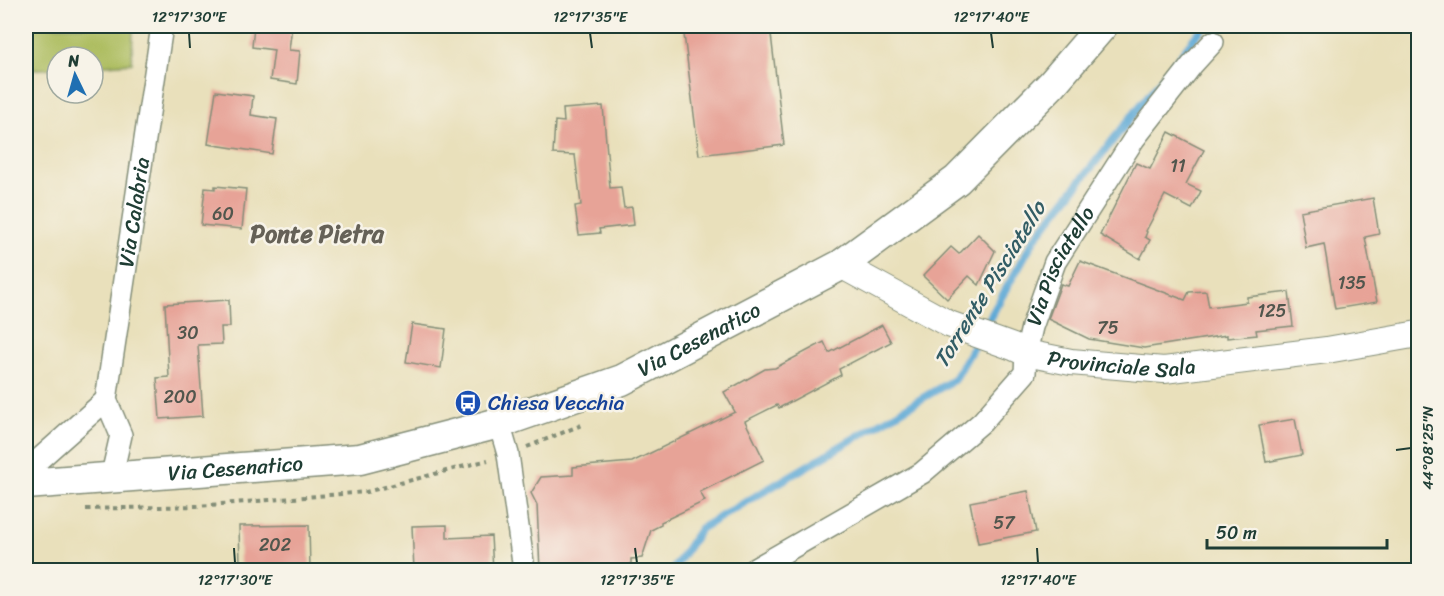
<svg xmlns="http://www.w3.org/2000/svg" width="1444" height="596" font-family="Sriracha,sans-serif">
<rect width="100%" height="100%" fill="#f7f3e8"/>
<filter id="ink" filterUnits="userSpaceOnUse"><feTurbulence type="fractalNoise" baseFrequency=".0167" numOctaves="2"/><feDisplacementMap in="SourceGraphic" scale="12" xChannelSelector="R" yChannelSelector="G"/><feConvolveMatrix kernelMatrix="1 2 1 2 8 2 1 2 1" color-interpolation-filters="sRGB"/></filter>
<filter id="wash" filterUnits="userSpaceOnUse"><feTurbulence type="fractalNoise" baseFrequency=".008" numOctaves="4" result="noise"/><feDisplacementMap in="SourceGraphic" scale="24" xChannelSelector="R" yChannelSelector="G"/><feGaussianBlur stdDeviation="1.35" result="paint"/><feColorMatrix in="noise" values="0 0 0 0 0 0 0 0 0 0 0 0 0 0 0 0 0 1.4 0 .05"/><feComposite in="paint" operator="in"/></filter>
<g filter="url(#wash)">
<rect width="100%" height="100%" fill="#e9e0bb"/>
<path fill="#adbd60" stroke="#667d4a" stroke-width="1.5" d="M 26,26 L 133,26 L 132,63 L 93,66 L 93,57 L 57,57 L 57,68 L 26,70 Z"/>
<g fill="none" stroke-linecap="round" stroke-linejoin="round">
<path stroke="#5da9d6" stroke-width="8" d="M 673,570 L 700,529 L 955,379 L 1035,238 L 1204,26"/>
</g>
<g id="blocks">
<g fill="#e7a397">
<path d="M 254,26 L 292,26 L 289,50 L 300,51 L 297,84 L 270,80 L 274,50 L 252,47 Z"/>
<path d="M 683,26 L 770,26 L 784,145 L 699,155 Z"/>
<path d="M 216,91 L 253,96 L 251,115 L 277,119 L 272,154 L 208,144 Z"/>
<path d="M 603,106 L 610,188 L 621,187 L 624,208 L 632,207 L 634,225 L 599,229 L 600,233 L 579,235 L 575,206 L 581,205 L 575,155 L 553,154 L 555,121 L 564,122 L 563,109 Z"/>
<path d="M 1169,132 L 1204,150 L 1186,184 L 1201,191 L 1192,209 L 1165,195 L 1146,231 L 1147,232 L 1145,237 L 1150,240 L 1140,259 L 1100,235 L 1136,163 L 1150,169 Z"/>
<path d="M 215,186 L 246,189 L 242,229 L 201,225 L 205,188 L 215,189 Z"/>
<path d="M 1373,198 L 1379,234 L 1365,237 L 1377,302 L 1335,309 L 1324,244 L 1306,248 L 1300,211 Z"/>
<path d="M 978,234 L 995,251 L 979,285 L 969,276 L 947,299 L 923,276 L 951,247 L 959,254 Z"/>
<path d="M 1080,261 L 1185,300 L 1189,292 L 1206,291 L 1209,307 L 1247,302 L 1247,297 L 1289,292 L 1293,326 L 1256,330 L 1257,335 L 1227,338 L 1227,335 L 1144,348 L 1089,339 L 1048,319 L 1061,284 L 1068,286 Z"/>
<path d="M 229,300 L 230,327 L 221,327 L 222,344 L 198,345 L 203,416 L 160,419 L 157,378 L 169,377 L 165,304 Z"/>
<path d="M 412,324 L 446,329 L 441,368 L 406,362 Z"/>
<path d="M 882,325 L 891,342 L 839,369 L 841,375 L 779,408 L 777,405 L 745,421 L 764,460 L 700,492 L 705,501 L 661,522 L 661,525 L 651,530 L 642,558 L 631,559 L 631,570 L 540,570 L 537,505 L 531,493 L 541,477 L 573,475 L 573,467 L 632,462 L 735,412 L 724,392 L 765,369 L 775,368 L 824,342 L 829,353 Z"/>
<path d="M 1295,419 L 1302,455 L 1266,462 L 1259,425 Z"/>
<path d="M 1028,491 L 1036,532 L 978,543 L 970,502 Z"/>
<path d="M 309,525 L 310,570 L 244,570 L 243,564 L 240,564 L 239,526 Z"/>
<path d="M 447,525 L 447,538 L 491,536 L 493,570 L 414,570 L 412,526 Z"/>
</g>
</g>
</g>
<g filter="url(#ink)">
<use href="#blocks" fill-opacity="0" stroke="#848e78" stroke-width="1.5"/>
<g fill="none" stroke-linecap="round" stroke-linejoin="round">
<defs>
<g id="minor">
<path d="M 499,423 L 508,454 L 524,570"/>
<path d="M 26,471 L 106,400"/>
<path id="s1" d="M 111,479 L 121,435 L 106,400 L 162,26"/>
<path id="s2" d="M 753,570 L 922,473 L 982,422 L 1025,373 L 1026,353 L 1032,327 L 1055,262 L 1134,139 L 1192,65 L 1213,42"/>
</g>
<g id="tertiary">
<path id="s3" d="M 841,265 L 949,324 L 1013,347 L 1026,353 L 1071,362 L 1164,370 L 1327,350 L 1418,334"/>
</g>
<g id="secondary">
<path id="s4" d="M 26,484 L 360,459 L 499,423 L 622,380 L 841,265 L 957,180 L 1052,84 L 1102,26"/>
</g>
</defs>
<use href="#minor" stroke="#848e78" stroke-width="24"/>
<use href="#tertiary" stroke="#848e78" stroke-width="28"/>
<use href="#secondary" stroke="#848e78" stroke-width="33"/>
<g stroke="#848e78" stroke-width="4" stroke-dasharray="4.5 4.5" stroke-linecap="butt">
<path d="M 527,447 L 584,424"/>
<path d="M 86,509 L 197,506 L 366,492 L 488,460"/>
</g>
<use href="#minor" stroke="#fff" stroke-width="21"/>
<use href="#tertiary" stroke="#fff" stroke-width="26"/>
<use href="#secondary" stroke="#fff" stroke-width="30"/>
</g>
</g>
<path fill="none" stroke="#1f3d34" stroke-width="2" d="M 189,33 L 190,48M 590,33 L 592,48M 991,33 L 993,48M 1396,450 L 1411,448M 234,548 L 235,563M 635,548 L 637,563M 1037,548 L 1038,563"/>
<defs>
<symbol id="bus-disc" viewBox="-11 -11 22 22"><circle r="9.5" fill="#1a4fb4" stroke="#f7f3e8"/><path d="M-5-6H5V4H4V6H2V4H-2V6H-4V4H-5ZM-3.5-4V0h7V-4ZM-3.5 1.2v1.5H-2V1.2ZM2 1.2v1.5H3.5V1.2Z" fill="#fff"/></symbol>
</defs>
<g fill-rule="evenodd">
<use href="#bus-disc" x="453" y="388" width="30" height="30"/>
</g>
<g text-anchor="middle" stroke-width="5" stroke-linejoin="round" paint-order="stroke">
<g font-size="18" fill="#51564d">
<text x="1178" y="172">11</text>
<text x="223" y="220">60</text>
<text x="1352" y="289">135</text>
<text x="1272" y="317">125</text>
<text x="1108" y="334">75</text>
<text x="188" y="339">30</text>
<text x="180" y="403">200</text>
<text x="1004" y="529">57</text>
<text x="275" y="551">202</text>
</g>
<g font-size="21" fill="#1f3d34" stroke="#f7f3e8">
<text dy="7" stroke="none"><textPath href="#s1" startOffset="273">Via Calabria</textPath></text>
<text dy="7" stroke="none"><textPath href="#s2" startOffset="453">Via Pisciatello</textPath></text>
<text dy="7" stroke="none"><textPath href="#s4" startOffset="696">Via Cesenatico</textPath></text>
<text dy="7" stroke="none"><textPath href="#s3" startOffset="302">Provinciale Sala</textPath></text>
<text dy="7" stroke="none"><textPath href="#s4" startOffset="210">Via Cesenatico</textPath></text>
</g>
<g font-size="21" fill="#164399" stroke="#f7f3e8" text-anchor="start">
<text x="488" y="410">Chiesa Vecchia</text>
</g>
<g font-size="22" font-style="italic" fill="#325d65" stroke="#f7f3e8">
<text transform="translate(989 284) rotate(-58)" y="8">Torrente Pisciatello</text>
</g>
<g font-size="24" font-weight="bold" fill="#656157" stroke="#f7f3e8">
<text x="317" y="242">Ponte Pietra</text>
</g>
</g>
<rect width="1444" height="596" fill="none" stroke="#f7f3e8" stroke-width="66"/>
<g transform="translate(75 75) rotate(355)"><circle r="28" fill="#f7f3e8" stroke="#a1aaa0" stroke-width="1.5"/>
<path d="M0-4.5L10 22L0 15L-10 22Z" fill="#1f6fb2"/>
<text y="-9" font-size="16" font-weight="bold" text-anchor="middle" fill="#1f3d34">N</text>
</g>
<path d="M1207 539v9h180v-9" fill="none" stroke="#1f3d34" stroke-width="3"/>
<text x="1216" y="539" font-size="18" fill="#1f3d34" stroke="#f7f3e8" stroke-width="4.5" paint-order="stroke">50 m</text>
<rect x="33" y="33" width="1378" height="530" fill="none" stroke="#1f3d34" stroke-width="2"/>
<g font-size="15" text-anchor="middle" fill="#1f3d34">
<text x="189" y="22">12°17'30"E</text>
<text x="590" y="22">12°17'35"E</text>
<text x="991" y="22">12°17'40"E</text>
<text transform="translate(1428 448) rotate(-90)" y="5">44°08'25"N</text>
<text x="235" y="585">12°17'30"E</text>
<text x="637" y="585">12°17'35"E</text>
<text x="1038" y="585">12°17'40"E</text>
</g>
</svg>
